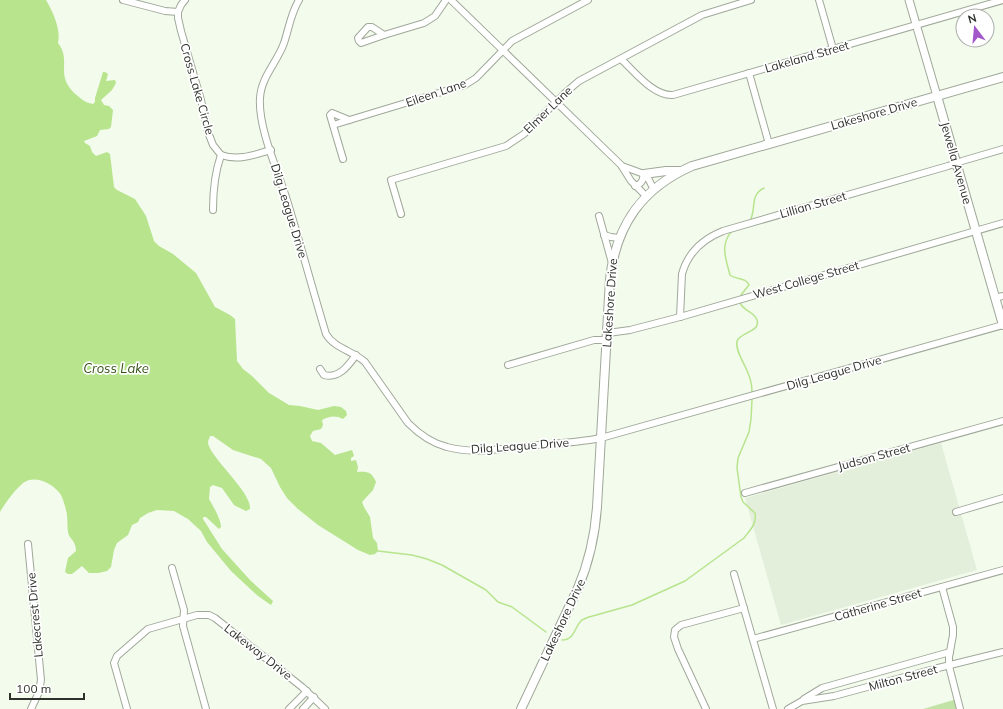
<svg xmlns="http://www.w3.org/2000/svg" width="1003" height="709" font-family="Mulish,sans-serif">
<rect width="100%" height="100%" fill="#f2fbec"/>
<path fill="#e3efda" d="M 941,443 L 977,570 L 781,625 L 745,498 Z"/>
<path fill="#c2e3a6" d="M 957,699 L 959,709 L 923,709 Z"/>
<path fill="#b7e48d" d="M 0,0 L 46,0 C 53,12 61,29 58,43 C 73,62 52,76 79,97 C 84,101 87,103 93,104 L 95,102 L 95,98 L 103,72 L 105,72 L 108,74 L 106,81 L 115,80 L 116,83 L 112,90 L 101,100 L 104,105 L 109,106 L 113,110 L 111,127 L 109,129 L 100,130 L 97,136 L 84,141 L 85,143 L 90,146 L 92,152 L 96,156 L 107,152 L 110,154 L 114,187 L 117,190 L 135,199 L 146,216 L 154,241 L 159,246 L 173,254 L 196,273 L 215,307 L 230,315 L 235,319 L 237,361 L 243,369 L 252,376 L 269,393 L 289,405 L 300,406 L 318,410 L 334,406 L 341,407 L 346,411 L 347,415 L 343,419 C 336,415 329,416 322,420 L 323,425 L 321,429 L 313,431 L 310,436 L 312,441 L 321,443 L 335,455 L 352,450 L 354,456 L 351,458 L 351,461 L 356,460 L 358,467 L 357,472 C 367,471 372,472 376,482 L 373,490 L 362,502 L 364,507 L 370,517 L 373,538 L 377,543 L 378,551 L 375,554 L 370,555 L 358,550 L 318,525 L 298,509 L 287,498 L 280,487 L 271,468 L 261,459 L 233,450 L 213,436 L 210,436 C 210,436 208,441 208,442 C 208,456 252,492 250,509 L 246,511 L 234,505 L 222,488 L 213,485 L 210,487 L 209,499 C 213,506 221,519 221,527 L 219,529 L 206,517 L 203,517 L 203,519 L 222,549 L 250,580 L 273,601 L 271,605 L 258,596 L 231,571 L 207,542 L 201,531 L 188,519 L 174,511 L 157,510 L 148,513 L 140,518 L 138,522 L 132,525 L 128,535 L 117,543 L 114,550 L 111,567 L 107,571 L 98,573 L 89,573 L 82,566 L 72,574 L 68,574 L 65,572 L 68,558 L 76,551 C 76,540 69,539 68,532 C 67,525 68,517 66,510 C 65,506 63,499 61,495 C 54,484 35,474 23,483 C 14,491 6,502 0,512 Z"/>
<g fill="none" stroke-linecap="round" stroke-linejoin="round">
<g stroke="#b7e48d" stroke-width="1.5">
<path d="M 750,221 C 757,207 749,196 764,188"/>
<path d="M 733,230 C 719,244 726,259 730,275 C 736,280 746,277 749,285 L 741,295"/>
<path d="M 740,302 C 742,311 754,311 757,320 C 761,332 740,332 737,341 C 735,351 745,364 748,373 C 751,380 752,385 752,392"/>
<path d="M 378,551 L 412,555 L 427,559 L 442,565 L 486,590 L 498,602 L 512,607 L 546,632"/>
<path d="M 562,640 C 575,640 574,627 582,620 C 584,619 586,618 589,617 L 632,605 L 685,581 L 744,538 C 750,530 757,524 755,513 L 743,502 L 741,497 L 737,468 L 738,458 L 749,432 L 751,419 L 752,400"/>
</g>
<defs>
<g id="minor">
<path d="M 123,0 L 165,11 L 178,12"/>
<path d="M 185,0 L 181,5 L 178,12 L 178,18 L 181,31 L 201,100 L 208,132 L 213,145 L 221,155"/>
<path d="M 299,0 C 291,13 289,28 284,43 C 278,61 261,77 260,98 C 258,127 277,169 286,197 C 300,242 312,288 326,334 C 334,348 353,351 365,362 L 408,423 C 419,434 431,443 447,447 C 472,454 500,449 526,446 C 551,444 576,443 601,438 L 1003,325"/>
<path d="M 451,0 L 621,165 L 631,181 L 647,197"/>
<path d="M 819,0 L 833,49"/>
<path d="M 368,27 L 372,27 L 384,35 L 361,43 L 359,41 L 358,38 Z"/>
<path d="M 384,35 L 424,23 L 435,16 L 446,0"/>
<path d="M 621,59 C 635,72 653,96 673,95 L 1003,0"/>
<path d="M 749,73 L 769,144"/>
<path d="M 333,125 L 465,85 L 476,78 L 512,41 L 588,0"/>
<path d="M 221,155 C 238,161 254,155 271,150"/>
<path d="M 343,159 L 330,115 L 332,113 L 349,120"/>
<path d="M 622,166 L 644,174 L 649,180 L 654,190"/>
<path d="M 635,186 C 642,184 643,180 644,174"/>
<path d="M 213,210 C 213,192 215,172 221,155"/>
<path d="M 401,214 L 391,180 L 506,146 L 524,134 L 565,93 L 579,81 L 702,15 L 751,0"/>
<path d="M 599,216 L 612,263"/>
<path d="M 604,235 L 611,237 L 619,238"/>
<path d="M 995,298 L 1003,296"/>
<path d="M 680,317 L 682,274 C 688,252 703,239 723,231 L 948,166 L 962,161 L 1003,149"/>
<path d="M 608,333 L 630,330 L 680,317 L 1003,223"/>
<path d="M 508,365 L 594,340 L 607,340"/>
<path d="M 320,369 L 324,375 C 339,379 348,366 356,355"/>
<path d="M 745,493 L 1003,421"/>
<path d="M 956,512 L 1003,498"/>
<path d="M 28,544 L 41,680 L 39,692 L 31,709"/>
<path d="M 172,568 L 184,610 L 183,626 L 206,709"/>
<path d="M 734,574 L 773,709"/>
<path d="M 942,587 L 953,627 L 953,635 L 949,657 L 949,666 L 960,709"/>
<path d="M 753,639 L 1003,570"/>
<path d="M 804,699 L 822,688 L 950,652"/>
<path d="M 127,709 L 114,663 L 117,656 L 148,629 L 197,615 L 209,615 L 215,618 L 302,687 L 325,709"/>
<path d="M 289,709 L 307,691"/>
<path d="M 303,709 L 314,697"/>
<path d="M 706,709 L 678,649 L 674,637 L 675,630 L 681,625 L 744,608"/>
<path d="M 788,709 L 802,701 L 834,696 L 934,669 L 1003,652"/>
</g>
<path id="tertiary" d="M 909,0 L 937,96"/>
<g id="secondary">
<path d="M 937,96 L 1003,325"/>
<path d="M 644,174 L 666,171 L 680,171"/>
<path d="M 521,709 L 578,588 C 589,562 595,535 597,507 L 610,279 C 616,225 642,188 692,166 L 1003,77"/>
</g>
</defs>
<use href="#minor" stroke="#a0a89a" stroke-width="8"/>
<use href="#tertiary" stroke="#a0a89a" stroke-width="9"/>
<use href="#secondary" stroke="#a0a89a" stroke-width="10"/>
<use href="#minor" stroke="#fff" stroke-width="6"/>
<use href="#tertiary" stroke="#fff" stroke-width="7"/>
<use href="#secondary" stroke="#fff" stroke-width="8"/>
</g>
<g text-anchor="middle" stroke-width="3.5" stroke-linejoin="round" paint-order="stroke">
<g font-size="12" fill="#2e312b" stroke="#fff">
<text transform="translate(807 57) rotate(-16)" y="4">Lakeland Street</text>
<text transform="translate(197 89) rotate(74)" y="4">Cross Lake Circle</text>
<text transform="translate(436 93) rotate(-19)" y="4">Eileen Lane</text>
<text transform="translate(548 110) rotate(-44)" y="4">Elmer Lane</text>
<text transform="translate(874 114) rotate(-16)" y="4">Lakeshore Drive</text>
<text transform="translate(956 163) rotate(74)" y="4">Jewella Avenue</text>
<text transform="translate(813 205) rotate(-16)" y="4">Lillian Street</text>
<text transform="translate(289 211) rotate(73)" y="4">Dilg League Drive</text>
<text transform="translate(806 280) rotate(-16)" y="4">West College Street</text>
<text transform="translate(610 303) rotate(-86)" y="4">Lakeshore Drive</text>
<text transform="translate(834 373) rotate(-16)" y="4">Dilg League Drive</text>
<text transform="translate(520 446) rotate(-4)" y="4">Dilg League Drive</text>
<text transform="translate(874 457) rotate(-15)" y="4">Judson Street</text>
<text transform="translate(878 605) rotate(-16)" y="4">Catherine Street</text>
<text transform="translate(35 615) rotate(-95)" y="4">Lakecrest Drive</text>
<text transform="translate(563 620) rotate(-65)" y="4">Lakeshore Drive</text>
<text transform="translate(258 652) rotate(38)" y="4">Lakeway Drive</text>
<text transform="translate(903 678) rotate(-15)" y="4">Milton Street</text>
</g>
<g font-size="13" font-style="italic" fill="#375318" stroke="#fff">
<text x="116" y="373">Cross Lake</text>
</g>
</g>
<g transform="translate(975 28) rotate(344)"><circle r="19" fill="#ffffff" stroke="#abadaa"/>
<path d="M0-3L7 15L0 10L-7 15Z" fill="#a357c9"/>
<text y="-6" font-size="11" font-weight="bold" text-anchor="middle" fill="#2e312b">N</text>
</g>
<path d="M10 693v6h74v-6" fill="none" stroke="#2e312b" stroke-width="2"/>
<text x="16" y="693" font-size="12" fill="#2e312b" stroke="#ffffff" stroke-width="3" paint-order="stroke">100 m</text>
</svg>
